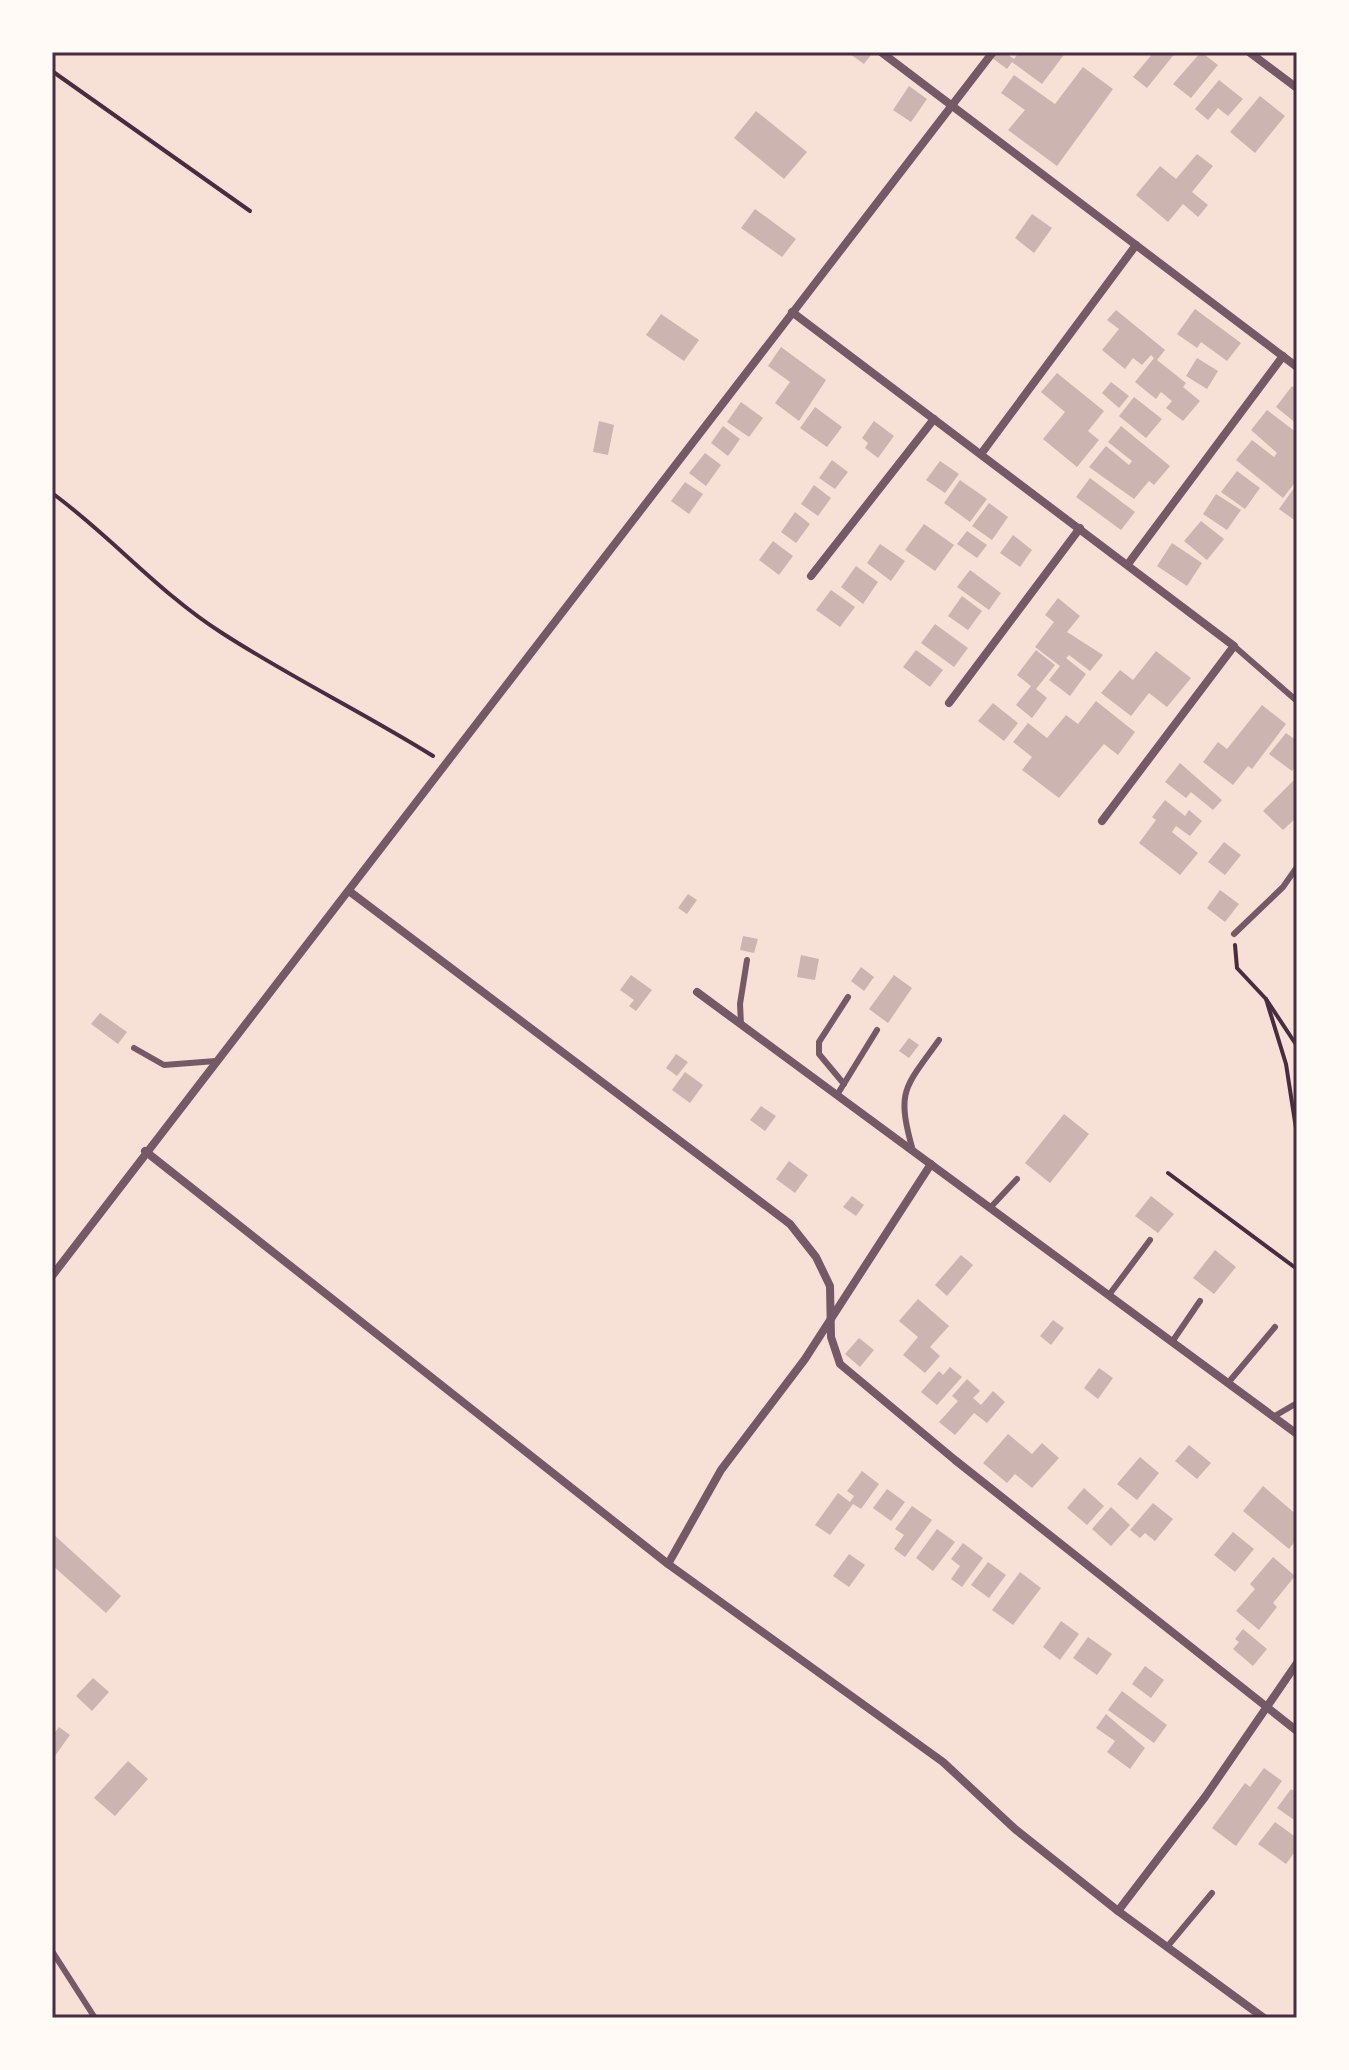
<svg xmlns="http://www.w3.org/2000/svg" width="1349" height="2070" font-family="Literata,serif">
<rect width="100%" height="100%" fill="#f7e1d7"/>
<g fill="#ccb4b1">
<path d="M 847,52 L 867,52 L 871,55 L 864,64 Z"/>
<path d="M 994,52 L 1004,52 L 1014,59 L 1019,52 L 1066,52 L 1042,84 L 1012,62 L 1007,69 L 991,57 Z"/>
<path d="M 1154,52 L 1176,52 L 1147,88 L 1133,77 Z"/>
<path d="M 1201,52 L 1218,65 L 1191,98 L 1173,84 Z"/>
<path d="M 1083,67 L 1113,89 L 1057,166 L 1008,130 L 1025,110 L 1001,93 L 1014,75 L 1055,104 Z"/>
<path d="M 1219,80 L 1243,99 L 1228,116 L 1218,108 L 1208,120 L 1195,109 Z"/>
<path d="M 909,86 L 927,99 L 911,122 L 893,110 Z"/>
<path d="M 1260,96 L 1285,116 L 1255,153 L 1230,132 Z"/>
<path d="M 756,111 L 807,152 L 784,179 L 734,138 Z"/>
<path d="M 1197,154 L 1213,166 L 1192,192 L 1208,205 L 1198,217 L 1183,204 L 1168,222 L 1136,195 L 1160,166 L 1176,179 Z"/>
<path d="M 755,209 L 796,239 L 782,257 L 741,228 Z"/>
<path d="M 1032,214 L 1052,228 L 1034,253 L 1015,238 Z"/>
<path d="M 1195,309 L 1241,343 L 1227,361 L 1201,342 L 1197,348 L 1177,334 Z"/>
<path d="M 1116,310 L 1165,350 L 1157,360 L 1186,383 L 1183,387 L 1200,401 L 1183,421 L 1166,408 L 1172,401 L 1161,392 L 1156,399 L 1135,382 L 1154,358 L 1151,355 L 1142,365 L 1133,358 L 1125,369 L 1102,350 L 1119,329 L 1107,320 Z"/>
<path d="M 661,314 L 699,340 L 684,361 L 646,335 Z"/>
<path d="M 781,347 L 826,380 L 799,421 L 775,403 L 790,382 L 768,366 Z"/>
<path d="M 1197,358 L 1218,371 L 1207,389 L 1186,376 Z"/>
<path d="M 1057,373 L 1104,411 L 1088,431 L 1099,440 L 1077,467 L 1043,439 L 1065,412 L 1041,392 Z"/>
<path d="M 1111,382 L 1129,396 L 1119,408 L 1102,393 Z"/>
<path d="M 1292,386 L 1297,390 L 1297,424 L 1276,407 Z"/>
<path d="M 1134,397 L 1162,419 L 1146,438 L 1119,416 Z"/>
<path d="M 741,402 L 763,418 L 749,437 L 727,422 Z"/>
<path d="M 815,407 L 842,427 L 827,447 L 800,428 Z"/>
<path d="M 1267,410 L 1297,433 L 1297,480 L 1283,498 L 1236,460 L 1252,440 L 1274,457 L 1277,453 L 1251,430 Z"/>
<path d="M 599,421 L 614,425 L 608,455 L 593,452 Z"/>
<path d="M 874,421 L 894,436 L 878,458 L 865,448 L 868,443 L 862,438 Z"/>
<path d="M 723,426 L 740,439 L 728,456 L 711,443 Z"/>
<path d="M 1121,426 L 1170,466 L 1154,485 L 1149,481 L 1134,499 L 1089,467 L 1106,446 L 1129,465 L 1132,461 L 1108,442 Z"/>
<path d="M 705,453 L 721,465 L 706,486 L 689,473 Z"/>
<path d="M 832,460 L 848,472 L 835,489 L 819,478 Z"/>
<path d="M 940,461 L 959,474 L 945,493 L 926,480 Z"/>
<path d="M 1237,471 L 1260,488 L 1245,509 L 1221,492 Z"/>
<path d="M 1090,478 L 1135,512 L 1121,530 L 1076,497 Z"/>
<path d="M 960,480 L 987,499 L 970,522 L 944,503 Z"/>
<path d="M 685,482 L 703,494 L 689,514 L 671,501 Z"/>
<path d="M 1297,484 L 1297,522 L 1279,509 Z"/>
<path d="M 814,485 L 831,498 L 818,516 L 801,504 Z"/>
<path d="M 1216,494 L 1241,510 L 1227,530 L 1203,514 Z"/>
<path d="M 989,503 L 1008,517 L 992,540 L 972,526 Z"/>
<path d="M 795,512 L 810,524 L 796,543 L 781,532 Z"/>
<path d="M 1201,521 L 1224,539 L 1207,560 L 1184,541 Z"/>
<path d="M 924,524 L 954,545 L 935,571 L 905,550 Z"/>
<path d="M 967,531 L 987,545 L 977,558 L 957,544 Z"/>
<path d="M 1013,535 L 1032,550 L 1020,567 L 1000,553 Z"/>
<path d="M 773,541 L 793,556 L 779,575 L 759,560 Z"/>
<path d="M 1172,543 L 1202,563 L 1187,586 L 1157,566 Z"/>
<path d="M 880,544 L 905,561 L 891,581 L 867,563 Z"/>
<path d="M 856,566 L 878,582 L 863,604 L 841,587 Z"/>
<path d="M 970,570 L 1001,593 L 989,610 L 957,587 Z"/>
<path d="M 831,590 L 855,607 L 840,627 L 816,610 Z"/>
<path d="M 962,596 L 982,611 L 968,630 L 948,616 Z"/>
<path d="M 1058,598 L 1080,616 L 1067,632 L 1103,655 L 1090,671 L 1069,655 L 1066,658 L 1086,674 L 1070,696 L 1049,680 L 1060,666 L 1035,647 L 1054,622 L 1045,615 Z"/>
<path d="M 935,624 L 968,648 L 954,667 L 921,643 Z"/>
<path d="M 916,650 L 943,670 L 930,687 L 903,667 Z"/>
<path d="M 1036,650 L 1055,665 L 1036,689 L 1047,698 L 1032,718 L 1016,705 L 1031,686 L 1017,675 Z"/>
<path d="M 1156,651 L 1191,678 L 1167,707 L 1149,693 L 1131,716 L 1101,693 L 1120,670 L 1133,680 Z"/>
<path d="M 1096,701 L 1135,732 L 1118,755 L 1104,744 L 1059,798 L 1022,770 L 1032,757 L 1013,742 L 1028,723 L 1047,738 L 1066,715 L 1078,724 Z"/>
<path d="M 993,703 L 1018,723 L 1004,741 L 978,721 Z"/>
<path d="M 1262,705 L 1286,724 L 1252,769 L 1248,766 L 1233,785 L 1203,762 L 1218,742 L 1227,749 Z"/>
<path d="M 1286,733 L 1297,741 L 1297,764 L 1292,771 L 1269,754 Z"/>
<path d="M 1180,763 L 1222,800 L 1213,810 L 1191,792 L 1186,798 L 1165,782 Z"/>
<path d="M 1297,777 L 1297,817 L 1283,830 L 1263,811 Z"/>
<path d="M 1165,800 L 1185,816 L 1189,810 L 1202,821 L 1190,836 L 1176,826 L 1172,832 L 1198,853 L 1180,875 L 1139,843 L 1156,820 L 1152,817 Z"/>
<path d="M 1224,842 L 1241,855 L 1225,875 L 1208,862 Z"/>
<path d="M 1220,890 L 1239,904 L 1225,922 L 1207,908 Z"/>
<path d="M 688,894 L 697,900 L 687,914 L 678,908 Z"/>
<path d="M 743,936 L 758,939 L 754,953 L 740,950 Z"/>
<path d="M 801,955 L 819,959 L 815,980 L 797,977 Z"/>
<path d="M 861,967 L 874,977 L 864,991 L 851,981 Z"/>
<path d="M 631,975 L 652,990 L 636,1011 L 629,1006 L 634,1000 L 620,990 Z"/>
<path d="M 894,975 L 912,988 L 888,1023 L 869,1009 Z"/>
<path d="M 100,1013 L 127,1032 L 118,1044 L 91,1024 Z"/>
<path d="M 909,1038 L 919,1045 L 909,1058 L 899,1051 Z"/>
<path d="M 676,1054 L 688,1062 L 677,1076 L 666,1068 Z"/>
<path d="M 685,1072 L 703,1085 L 690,1103 L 672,1090 Z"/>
<path d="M 761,1106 L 776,1116 L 765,1131 L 750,1120 Z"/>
<path d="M 1064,1114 L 1089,1134 L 1050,1183 L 1025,1163 Z"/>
<path d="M 789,1161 L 808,1175 L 795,1193 L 776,1179 Z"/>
<path d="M 852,1196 L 864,1205 L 856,1216 L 843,1207 Z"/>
<path d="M 1151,1196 L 1174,1214 L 1158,1233 L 1135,1216 Z"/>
<path d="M 1215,1250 L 1236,1267 L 1214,1294 L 1193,1278 Z"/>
<path d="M 961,1255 L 973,1265 L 947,1296 L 935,1285 Z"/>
<path d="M 918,1299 L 949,1326 L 930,1347 L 940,1356 L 925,1373 L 903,1355 L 918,1337 L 899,1321 Z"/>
<path d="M 1053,1320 L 1064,1328 L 1051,1345 L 1040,1336 Z"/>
<path d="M 859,1338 L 874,1350 L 860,1367 L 845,1354 Z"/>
<path d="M 950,1367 L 962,1377 L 937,1405 L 921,1392 L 939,1371 L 943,1375 Z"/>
<path d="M 1099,1368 L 1113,1378 L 1098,1399 L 1084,1388 Z"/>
<path d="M 967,1379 L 980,1391 L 973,1398 L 981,1405 L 993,1391 L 1005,1402 L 987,1423 L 974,1413 L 955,1435 L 939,1422 L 958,1401 L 952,1396 Z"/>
<path d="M 1008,1434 L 1032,1454 L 1042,1443 L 1059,1458 L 1032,1488 L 1015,1474 L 1007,1483 L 983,1463 Z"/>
<path d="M 1189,1445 L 1211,1463 L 1197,1479 L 1175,1461 Z"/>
<path d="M 1140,1457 L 1159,1473 L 1137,1500 L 1117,1484 Z"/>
<path d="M 862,1471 L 879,1484 L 861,1509 L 853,1504 L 830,1535 L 815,1525 L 838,1493 L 850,1502 L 854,1496 L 847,1491 Z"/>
<path d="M 1263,1486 L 1297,1515 L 1297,1539 L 1289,1549 L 1243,1511 Z"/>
<path d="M 1084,1488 L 1104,1506 L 1087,1525 L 1067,1508 Z"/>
<path d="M 887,1489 L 905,1502 L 891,1521 L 873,1508 Z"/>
<path d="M 1153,1503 L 1173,1519 L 1155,1541 L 1145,1533 L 1140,1538 L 1130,1530 Z"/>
<path d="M 912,1506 L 932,1520 L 905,1557 L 894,1549 L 904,1535 L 895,1529 Z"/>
<path d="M 1111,1507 L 1130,1525 L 1111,1546 L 1092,1529 Z"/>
<path d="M 937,1529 L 955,1542 L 933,1571 L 916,1558 Z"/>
<path d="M 1233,1532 L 1254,1549 L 1235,1572 L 1214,1555 Z"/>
<path d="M 52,1533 L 121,1596 L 106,1613 L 52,1565 Z"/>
<path d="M 963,1543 L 983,1558 L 962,1587 L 951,1579 L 960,1566 L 951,1559 Z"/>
<path d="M 849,1554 L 865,1565 L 849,1587 L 833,1576 Z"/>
<path d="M 1273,1557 L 1295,1576 L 1273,1603 L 1277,1607 L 1259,1630 L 1236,1611 L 1255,1589 L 1250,1584 Z"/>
<path d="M 988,1562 L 1006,1575 L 989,1598 L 971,1585 Z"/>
<path d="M 1020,1572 L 1041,1588 L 1013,1625 L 992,1610 Z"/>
<path d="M 1061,1621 L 1079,1634 L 1060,1660 L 1043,1647 Z"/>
<path d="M 1243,1629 L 1267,1649 L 1253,1666 L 1233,1649 L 1239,1642 L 1235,1639 Z"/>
<path d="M 1088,1637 L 1112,1654 L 1097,1675 L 1073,1658 Z"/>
<path d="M 1145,1666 L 1164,1680 L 1151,1698 L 1132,1684 Z"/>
<path d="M 93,1678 L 109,1692 L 92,1711 L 76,1696 Z"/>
<path d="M 1122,1691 L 1167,1725 L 1154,1743 L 1108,1710 Z"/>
<path d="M 1106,1714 L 1145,1748 L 1130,1769 L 1107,1752 L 1115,1741 L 1096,1728 Z"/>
<path d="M 59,1727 L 70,1735 L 52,1760 L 52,1736 Z"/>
<path d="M 128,1761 L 148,1779 L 115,1816 L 94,1798 Z"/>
<path d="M 1264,1768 L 1282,1781 L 1236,1846 L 1212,1828 L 1245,1783 L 1250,1787 Z"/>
<path d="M 1291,1789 L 1297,1793 L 1297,1822 L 1277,1808 Z"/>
<path d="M 1275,1822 L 1297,1838 L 1297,1849 L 1286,1864 L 1258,1844 Z"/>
</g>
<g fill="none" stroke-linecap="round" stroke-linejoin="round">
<g stroke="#4a2c40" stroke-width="4">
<path d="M 52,71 L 250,211"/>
<path d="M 52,493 C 111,536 159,593 222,633 C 290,677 364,713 433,756"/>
<path d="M 1235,945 L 1237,968 L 1266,999 L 1297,1046"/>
<path d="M 1266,999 L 1286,1064 L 1297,1135"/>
<path d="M 1168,1173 L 1297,1269"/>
</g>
<g stroke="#755966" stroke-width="6">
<path d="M 1234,646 L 1297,701"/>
<path d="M 1234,934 L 1283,887 L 1297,867"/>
<path d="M 741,1024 L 740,1004 L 747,960"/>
<path d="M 134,1048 L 164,1065 L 216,1061"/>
<path d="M 844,1084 L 819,1054 L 819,1042 L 848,997"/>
<path d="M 837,1095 L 877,1030"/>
<path d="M 913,1151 C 896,1090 904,1089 939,1040"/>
<path d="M 990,1208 L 1017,1179"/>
<path d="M 1109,1295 L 1150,1240"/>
<path d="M 1172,1342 L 1200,1301"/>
<path d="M 1228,1383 L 1275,1327"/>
<path d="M 1273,1417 L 1297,1403"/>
<path d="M 1167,1947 L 1212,1893"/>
<path d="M 52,1951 L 95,2018"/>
</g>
<g stroke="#755966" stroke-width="8">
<path d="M 881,52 L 1297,367"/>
<path d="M 1249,52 L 1297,88"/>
<path d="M 792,312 L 1234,646 L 1102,821"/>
<path d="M 981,454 L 1136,245"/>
<path d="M 1128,564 L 1283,356"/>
<path d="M 811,576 L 934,419"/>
<path d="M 949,703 L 1080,528"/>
<path d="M 349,891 L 790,1224 L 816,1257 L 830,1286 L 831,1337 L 840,1364 L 955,1460 L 1297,1731"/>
<path d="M 697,992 L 1297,1434"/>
<path d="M 145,1151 L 668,1564 L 943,1762 L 1015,1829 L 1118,1911 L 1264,2018"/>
<path d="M 52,1276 L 993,52"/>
<path d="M 668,1564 L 721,1470 L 805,1359 L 931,1164"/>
<path d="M 1118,1911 L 1205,1797 L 1297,1663"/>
</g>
</g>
<rect width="1349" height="2070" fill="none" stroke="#fffaf5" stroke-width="108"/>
<rect x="54" y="54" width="1241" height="1962" fill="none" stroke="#4a2c40" stroke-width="3"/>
</svg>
